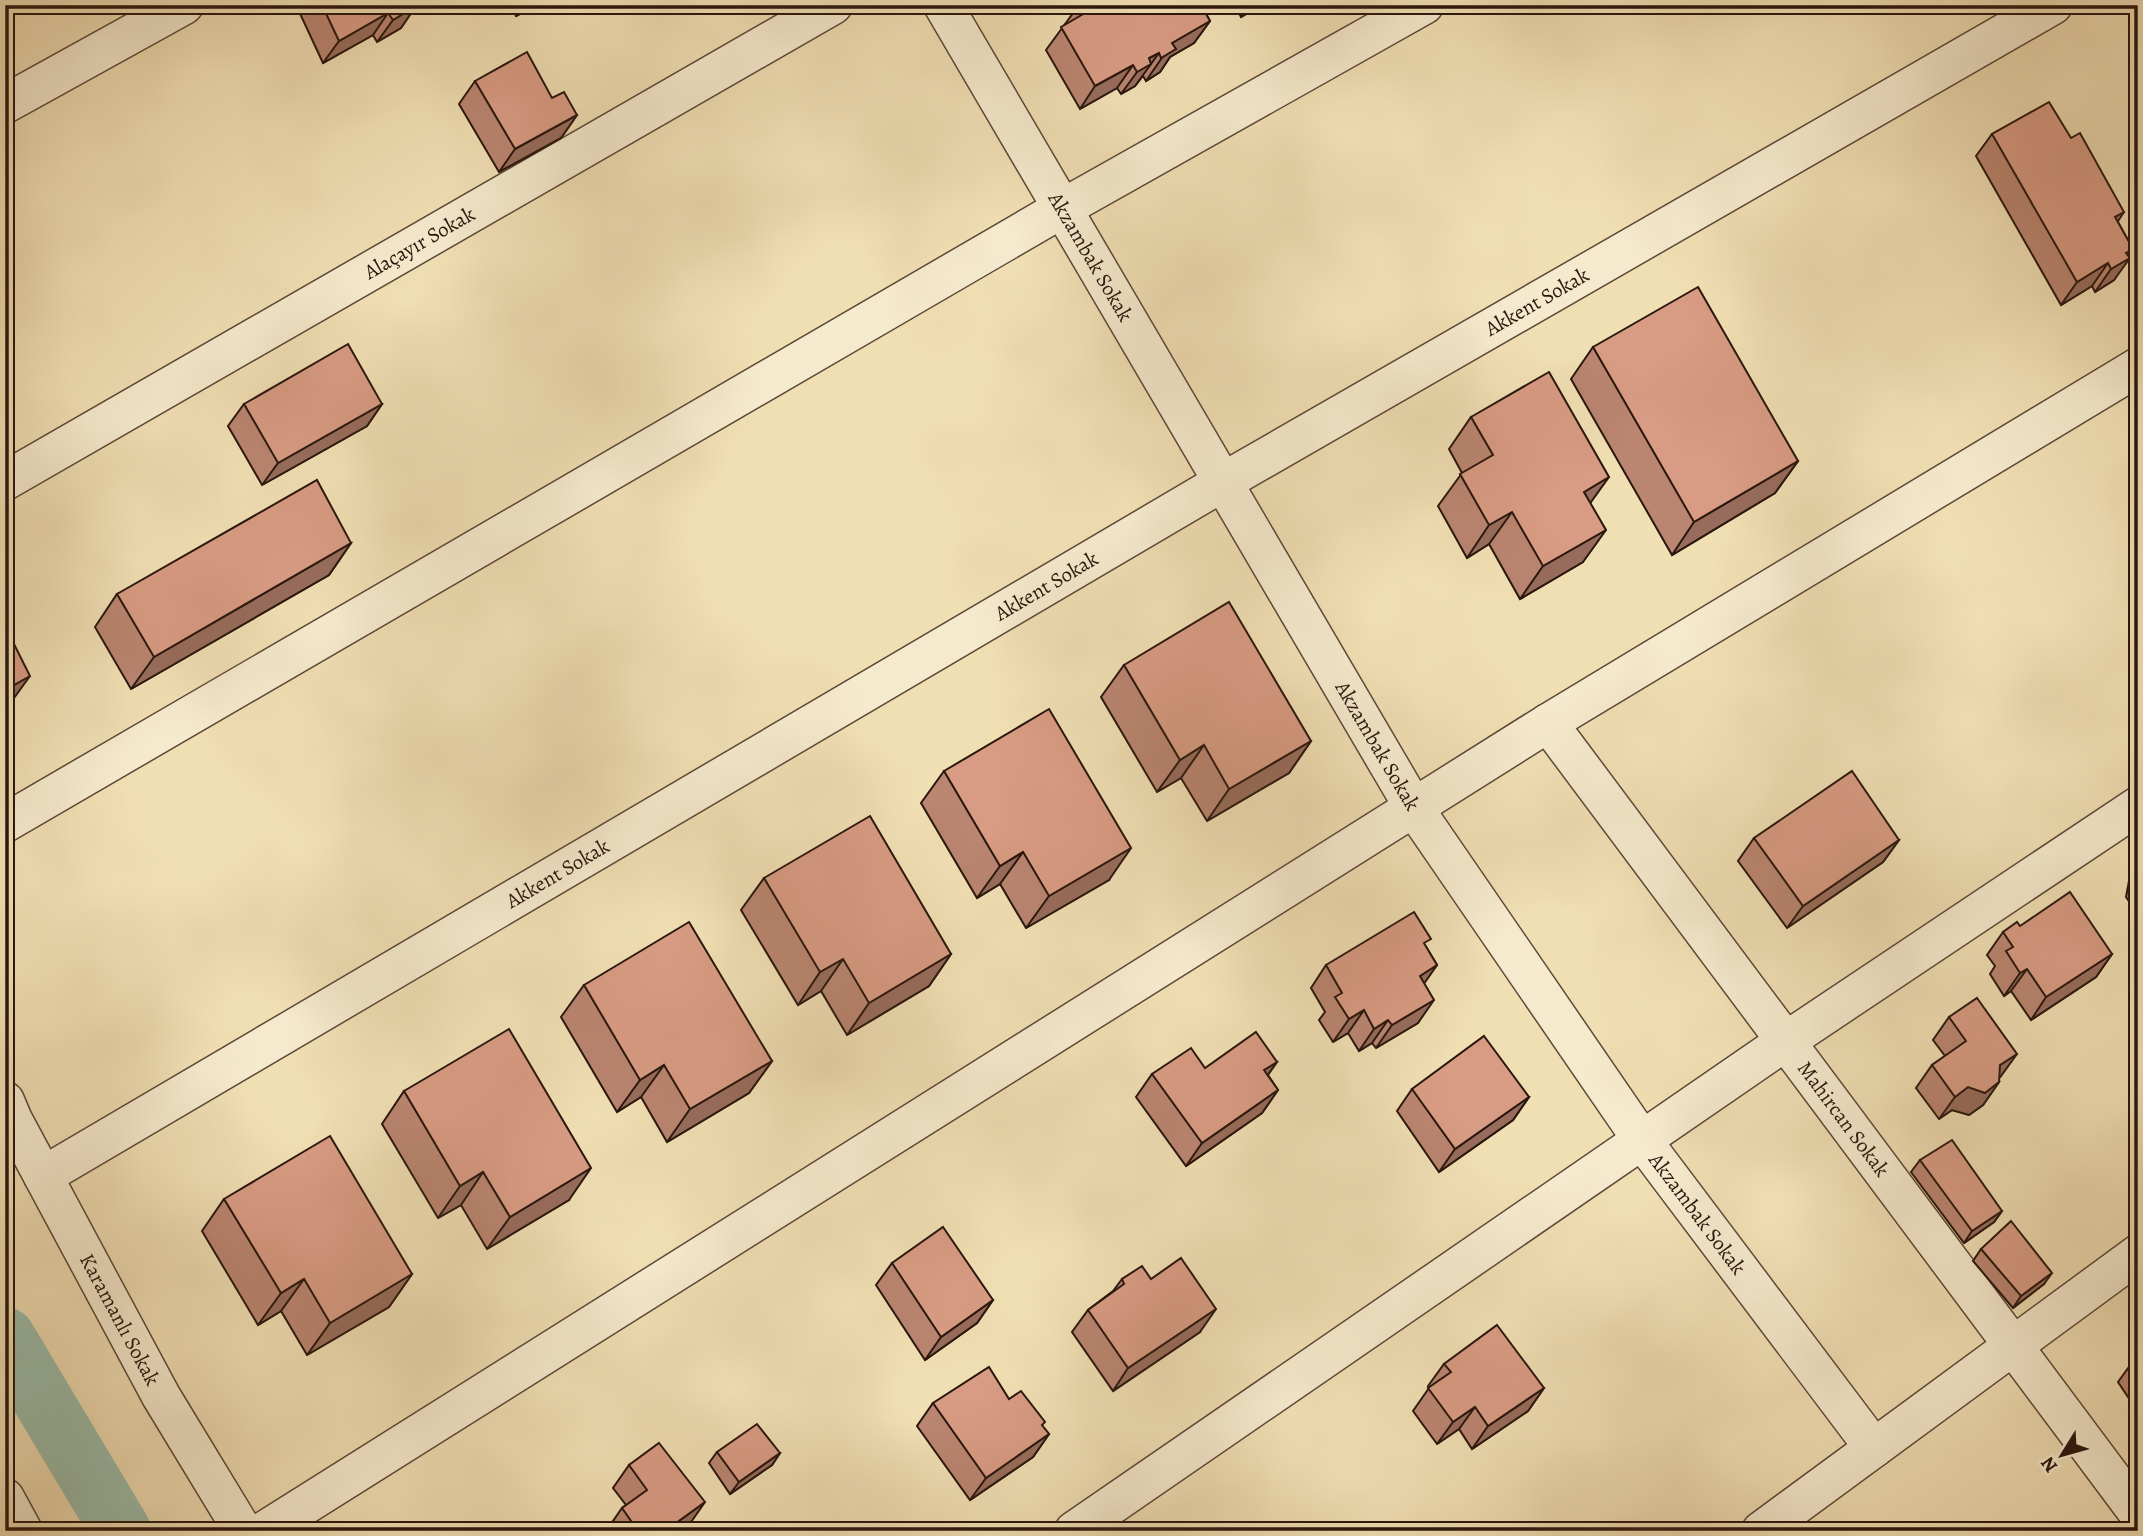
<svg xmlns="http://www.w3.org/2000/svg" width="2143" height="1536" font-family="Alegreya,serif">
<rect width="100%" height="100%" fill="#f1dfb4"/>
<filter id="stains"><feTurbulence type="fractalNoise" baseFrequency=".00286" numOctaves="4"/><feColorMatrix values="0 0 0 0 .2 0 0 0 0 .09 0 0 0 0 .02 0 0 0 .5 -.17"/></filter>
<radialGradient id="worn" r=".72"><stop offset=".6" stop-color="#630" stop-opacity="0"/><stop offset="1" stop-color="#630" stop-opacity=".3"/></radialGradient>
<g fill="none" stroke-linecap="round" stroke-linejoin="round">
<path stroke="#9bbdaa" stroke-width="60" d="M 5,1337 L 121,1531"/>
<defs>
<g id="minor">
<path id="s1" d="M 943,5 L 1414,808 L 1642,1140 L 1874,1448"/>
<path d="M 5,104 L 184,5"/>
<path id="s2" d="M 5,481 L 833,5"/>
<path id="s3" d="M 1548,723 L 2138,1513"/>
<path d="M 5,823 L 1063,208 L 1424,5"/>
<path id="s4" d="M 5,1101 L 13,1120 L 161,1396 L 243,1531"/>
<path id="s5" d="M 43,1176 L 1223,482 L 2053,5"/>
<path d="M 5,1498 L 23,1531"/>
<path d="M 264,1531 L 1548,723 L 2138,367"/>
<path d="M 1074,1531 L 1786,1041 L 2138,806"/>
<path d="M 1761,1531 L 2138,1254"/>
</g>
</defs>
<use href="#minor" stroke="#5b4837" stroke-width="41"/>
<use href="#minor" stroke="#f6eace" stroke-width="38"/>
</g>
<g fill="#ba8571" stroke="#29160d" stroke-width="2">
<path d="M 296,5 L 416,5 L 401,28 L 377,42 L 373,35 L 323,63 Z"/>
<path d="M 511,5 L 536,5 L 516,16 Z"/>
<path d="M 1079,5 L 1201,5 L 1210,21 L 1194,43 L 1170,57 L 1160,72 L 1146,81 L 1143,76 L 1135,86 L 1121,94 L 1117,88 L 1080,109 L 1046,50 Z"/>
<path d="M 1235,5 L 1261,5 L 1241,17 Z"/>
<path d="M 475,81 L 552,98 L 577,115 L 561,138 L 499,172 L 459,104 Z"/>
<path d="M 1992,134 L 2071,138 L 2133,249 L 2114,280 L 2095,292 L 2092,286 L 2061,305 L 1976,156 Z"/>
<path d="M 1593,347 L 1798,461 L 1775,493 L 1672,555 L 1571,379 Z"/>
<path d="M 244,404 L 382,404 L 367,426 L 262,485 L 228,426 Z"/>
<path d="M 1471,417 L 1590,503 L 1583,562 L 1520,599 L 1489,544 L 1467,558 L 1438,506 L 1462,473 L 1449,449 Z"/>
<path d="M 351,543 L 329,575 L 131,689 L 95,627 L 117,594 Z"/>
<path d="M 1124,665 L 1311,741 L 1289,773 L 1207,821 L 1181,778 L 1157,792 L 1101,697 Z"/>
<path d="M 944,771 L 1109,880 L 1026,928 L 1000,884 L 977,898 L 921,803 Z"/>
<path d="M 1754,838 L 1899,840 L 1883,862 L 1787,928 L 1738,861 Z"/>
<path d="M 2138,869 L 2138,914 L 2126,897 L 2129,881 Z"/>
<path d="M 764,878 L 951,954 L 929,986 L 847,1035 L 821,991 L 798,1005 L 741,910 Z"/>
<path d="M 2020,926 L 2112,954 L 2096,977 L 2031,1020 L 2011,991 L 2004,996 L 1990,974 L 1995,966 L 1987,955 L 2003,932 Z"/>
<path d="M 1426,947 L 1437,965 L 1424,983 L 1418,1023 L 1376,1048 L 1372,1043 L 1359,1051 L 1348,1033 L 1333,1042 L 1319,1020 L 1325,1012 L 1311,988 L 1326,965 Z"/>
<path d="M 584,985 L 772,1061 L 749,1093 L 667,1142 L 641,1097 L 617,1112 L 561,1017 Z"/>
<path d="M 1949,1017 L 2001,1076 L 1999,1078 L 1999,1082 L 1983,1105 L 1969,1115 L 1952,1110 L 1939,1119 L 1916,1088 L 1932,1065 L 1945,1056 L 1933,1040 Z"/>
<path d="M 1277,1062 L 1268,1075 L 1278,1090 L 1262,1113 L 1186,1166 L 1136,1097 L 1152,1074 L 1205,1068 Z"/>
<path d="M 1412,1089 L 1529,1097 L 1513,1120 L 1439,1172 L 1397,1111 Z"/>
<path d="M 404,1091 L 569,1200 L 487,1249 L 461,1205 L 438,1218 L 382,1124 Z"/>
<path d="M 1920,1160 L 2002,1211 L 1994,1222 L 1964,1243 L 1911,1172 Z"/>
<path d="M 224,1199 L 412,1274 L 389,1307 L 307,1355 L 281,1311 L 258,1325 L 202,1231 Z"/>
<path d="M 1981,1249 L 2044,1284 L 2013,1308 L 1973,1261 Z"/>
<path d="M 892,1263 L 993,1300 L 977,1323 L 925,1360 L 876,1285 Z"/>
<path d="M 1122,1279 L 1200,1332 L 1113,1391 L 1072,1332 L 1088,1310 L 1113,1291 Z"/>
<path d="M 2138,1356 L 2138,1412 L 2118,1382 L 2134,1360 Z"/>
<path d="M 1444,1364 L 1544,1388 L 1528,1411 L 1472,1449 L 1459,1429 L 1437,1444 L 1413,1411 L 1429,1388 L 1428,1386 Z"/>
<path d="M 1009,1399 L 1042,1426 L 1049,1434 L 1033,1457 L 970,1500 L 917,1426 L 933,1403 Z"/>
<path d="M 717,1452 L 780,1453 L 772,1465 L 730,1494 L 709,1463 Z"/>
<path d="M 629,1465 L 689,1525 L 680,1531 L 606,1531 L 622,1508 L 626,1505 L 613,1488 Z"/>
</g>
<g fill="#976c5c" stroke="#29160d" stroke-width="2">
<path d="M 524,5 L 536,5 L 516,16 Z"/>
<path d="M 1249,5 L 1261,5 L 1241,17 Z"/>
<path d="M 416,6 L 401,28 L 377,42 L 393,20 Z"/>
<path d="M 388,13 L 373,35 L 323,63 L 339,41 Z"/>
<path d="M 1210,21 L 1194,43 L 1170,57 L 1160,72 L 1146,81 L 1172,43 Z"/>
<path d="M 1159,53 L 1135,86 L 1121,94 L 1137,72 L 1149,58 Z"/>
<path d="M 1133,65 L 1117,88 L 1080,109 L 1095,86 Z"/>
<path d="M 577,115 L 561,138 L 499,172 L 515,149 Z"/>
<path d="M 2124,212 L 2109,235 L 2115,217 Z"/>
<path d="M 2133,249 L 2123,262 L 2130,258 L 2114,280 L 2095,292 L 2111,269 L 2126,253 Z"/>
<path d="M 2108,263 L 2092,286 L 2061,305 L 2077,282 Z"/>
<path d="M 382,404 L 367,426 L 262,485 L 278,463 Z"/>
<path d="M 1798,461 L 1775,493 L 1672,555 L 1694,522 Z"/>
<path d="M 1609,477 L 1586,509 L 1584,492 Z"/>
<path d="M 1512,512 L 1489,544 L 1467,558 L 1489,525 Z"/>
<path d="M 1606,530 L 1583,562 L 1520,599 L 1543,566 Z"/>
<path d="M 351,543 L 329,575 L 131,689 L 154,657 Z"/>
<path d="M 30,676 L 14,698 L 5,703 L 5,690 Z"/>
<path d="M 1311,741 L 1289,773 L 1207,821 L 1229,789 Z"/>
<path d="M 1204,745 L 1181,778 L 1157,792 L 1180,760 Z"/>
<path d="M 1899,840 L 1883,862 L 1787,928 L 1803,906 Z"/>
<path d="M 1131,848 L 1109,880 L 1026,928 L 1049,896 Z"/>
<path d="M 1023,852 L 1000,884 L 977,898 L 1000,866 Z"/>
<path d="M 951,954 L 929,986 L 847,1035 L 869,1003 Z"/>
<path d="M 2112,954 L 2096,977 L 2031,1020 L 2046,997 Z"/>
<path d="M 843,959 L 821,991 L 798,1005 L 820,972 Z"/>
<path d="M 1437,965 L 1421,988 L 1420,976 Z"/>
<path d="M 2027,969 L 2011,991 L 2004,996 L 2020,973 Z"/>
<path d="M 1434,1000 L 1418,1023 L 1376,1048 L 1392,1025 Z"/>
<path d="M 1364,1010 L 1348,1033 L 1333,1042 L 1349,1019 Z"/>
<path d="M 1388,1020 L 1372,1043 L 1359,1051 L 1374,1029 Z"/>
<path d="M 2017,1054 L 2001,1076 L 1984,1087 L 2000,1065 Z"/>
<path d="M 772,1061 L 749,1093 L 667,1142 L 690,1109 Z"/>
<path d="M 1277,1062 L 1261,1084 L 1264,1070 Z"/>
<path d="M 664,1065 L 641,1097 L 617,1112 L 640,1080 Z"/>
<path d="M 1999,1082 L 1983,1105 L 1969,1115 L 1952,1110 L 1939,1119 L 1955,1097 L 1968,1087 Z"/>
<path d="M 1278,1090 L 1262,1113 L 1186,1166 L 1202,1143 Z"/>
<path d="M 1529,1097 L 1513,1120 L 1439,1172 L 1455,1149 Z"/>
<path d="M 591,1168 L 569,1200 L 487,1249 L 510,1217 Z"/>
<path d="M 483,1172 L 461,1205 L 438,1218 L 460,1186 Z"/>
<path d="M 2002,1211 L 1994,1222 L 1964,1243 L 1972,1231 Z"/>
<path d="M 2052,1273 L 2044,1284 L 2013,1308 L 2021,1296 Z"/>
<path d="M 412,1274 L 389,1307 L 307,1355 L 330,1323 Z"/>
<path d="M 304,1279 L 281,1311 L 258,1325 L 281,1293 Z"/>
<path d="M 993,1300 L 977,1323 L 925,1360 L 941,1337 Z"/>
<path d="M 1216,1309 L 1200,1332 L 1113,1391 L 1128,1368 Z"/>
<path d="M 1544,1388 L 1528,1411 L 1472,1449 L 1488,1426 Z"/>
<path d="M 1475,1407 L 1459,1429 L 1437,1444 L 1453,1422 Z"/>
<path d="M 1049,1434 L 1033,1457 L 970,1500 L 986,1478 Z"/>
<path d="M 780,1453 L 772,1465 L 730,1494 L 739,1482 Z"/>
<path d="M 705,1502 L 689,1525 L 680,1531 L 665,1531 Z"/>
</g>
<g fill="#d89b83" stroke="#29160d" stroke-width="2">
<path d="M 322,5 L 416,5 L 416,6 L 393,20 L 388,13 L 339,41 Z"/>
<path d="M 1080,5 L 1201,5 L 1210,21 L 1172,43 L 1176,49 L 1161,58 L 1159,53 L 1149,58 L 1151,64 L 1137,72 L 1133,65 L 1095,86 L 1061,27 L 1085,13 Z"/>
<path d="M 527,52 L 552,98 L 564,92 L 577,115 L 515,149 L 475,81 Z"/>
<path d="M 2049,102 L 2071,138 L 2080,133 L 2124,212 L 2115,217 L 2133,249 L 2126,253 L 2130,258 L 2111,269 L 2108,263 L 2077,282 L 1992,134 Z"/>
<path d="M 1698,287 L 1798,461 L 1694,522 L 1593,347 Z"/>
<path d="M 348,344 L 382,404 L 278,463 L 244,404 Z"/>
<path d="M 1549,372 L 1609,477 L 1584,492 L 1606,530 L 1543,566 L 1512,512 L 1489,525 L 1460,474 L 1493,455 L 1471,417 Z"/>
<path d="M 317,480 L 351,543 L 154,657 L 117,594 Z"/>
<path d="M 1229,602 L 1311,741 L 1229,789 L 1204,745 L 1180,760 L 1124,665 Z"/>
<path d="M 5,626 L 30,676 L 5,690 Z"/>
<path d="M 1049,709 L 1131,848 L 1049,896 L 1023,852 L 1000,866 L 944,771 Z"/>
<path d="M 1852,771 L 1899,840 L 1803,906 L 1754,838 Z"/>
<path d="M 870,816 L 951,954 L 869,1003 L 843,959 L 820,972 L 764,878 Z"/>
<path d="M 2070,892 L 2112,954 L 2046,997 L 2027,969 L 2020,973 L 2006,951 L 2013,947 L 2003,932 L 2017,922 L 2020,926 Z"/>
<path d="M 1414,912 L 1431,939 L 1424,943 L 1437,965 L 1420,976 L 1434,1000 L 1392,1025 L 1388,1020 L 1374,1029 L 1364,1010 L 1349,1019 L 1335,997 L 1342,993 L 1326,965 Z"/>
<path d="M 689,922 L 772,1061 L 690,1109 L 664,1065 L 640,1080 L 584,985 Z"/>
<path d="M 1977,998 L 2017,1054 L 2000,1065 L 1999,1082 L 1985,1093 L 1968,1087 L 1955,1097 L 1932,1065 L 1966,1041 L 1949,1017 Z"/>
<path d="M 509,1029 L 591,1168 L 510,1217 L 483,1172 L 460,1186 L 404,1091 Z"/>
<path d="M 1256,1032 L 1277,1062 L 1264,1070 L 1278,1090 L 1202,1143 L 1152,1074 L 1191,1048 L 1205,1068 Z"/>
<path d="M 1484,1036 L 1529,1097 L 1455,1149 L 1412,1089 Z"/>
<path d="M 330,1136 L 412,1274 L 330,1323 L 304,1279 L 281,1293 L 224,1199 Z"/>
<path d="M 1952,1140 L 2002,1211 L 1972,1231 L 1920,1160 Z"/>
<path d="M 2011,1221 L 2052,1273 L 2021,1296 L 1981,1249 Z"/>
<path d="M 943,1227 L 993,1300 L 941,1337 L 892,1263 Z"/>
<path d="M 1181,1258 L 1216,1309 L 1128,1368 L 1088,1310 L 1124,1284 L 1122,1279 L 1142,1266 L 1151,1279 Z"/>
<path d="M 1497,1325 L 1544,1388 L 1488,1426 L 1475,1407 L 1453,1422 L 1428,1388 L 1451,1372 L 1444,1364 Z"/>
<path d="M 2138,1356 L 2138,1366 L 2134,1360 Z"/>
<path d="M 989,1367 L 1009,1399 L 1021,1391 L 1045,1422 L 1042,1425 L 1049,1434 L 986,1478 L 933,1403 Z"/>
<path d="M 757,1424 L 780,1453 L 739,1482 L 717,1452 Z"/>
<path d="M 659,1443 L 705,1502 L 665,1531 L 638,1531 L 622,1508 L 647,1490 L 629,1465 Z"/>
</g>
<g text-anchor="middle" stroke-width="6" stroke-linejoin="round" paint-order="stroke">
<g font-size="21" fill="#29160d" stroke="#f6eace">
<text dy="7" stroke="none"><textPath href="#s2" startOffset="478">Alaçayır Sokak</textPath></text>
<text dy="7" stroke="none"><textPath href="#s1" startOffset="292">Akzambak Sokak</textPath></text>
<text dy="7" stroke="none"><textPath href="#s5" startOffset="1731">Akkent Sokak</textPath></text>
<text dy="7" stroke="none"><textPath href="#s5" startOffset="1164">Akkent Sokak</textPath></text>
<text dy="7" stroke="none"><textPath href="#s1" startOffset="859">Akzambak Sokak</textPath></text>
<text dy="7" stroke="none"><textPath href="#s5" startOffset="597">Akkent Sokak</textPath></text>
<text dy="7" stroke="none"><textPath href="#s3" startOffset="494">Mahircan Sokak</textPath></text>
<text dy="7" stroke="none"><textPath href="#s1" startOffset="1426">Akzambak Sokak</textPath></text>
<text dy="7" stroke="none"><textPath href="#s4" startOffset="247">Karamanlı Sokak</textPath></text>
</g>
</g>
<rect width="2143" height="1536" fill="none" stroke="#f1dfb4" stroke-width="28"/>
<rect x="7" y="7" width="2129" height="1522" fill="none" stroke="#29160d" stroke-width="3.5"/>
<rect x="14" y="14" width="2115" height="1508" fill="none" stroke="#29160d" stroke-width="2"/>
<g transform="translate(2062 1455) rotate(233)" stroke="#f6eace" stroke-width="5" paint-order="stroke">
<path d="M0-5L12 26L0 18L-12 26Z" fill="#29160d"/>
<text y="-10" font-size="19" font-weight="bold" text-anchor="middle" fill="#29160d">N</text>
</g>
<rect width="100%" height="100%" filter="url(#stains)"/>
<rect width="100%" height="100%" fill="url(#worn)"/>
</svg>
